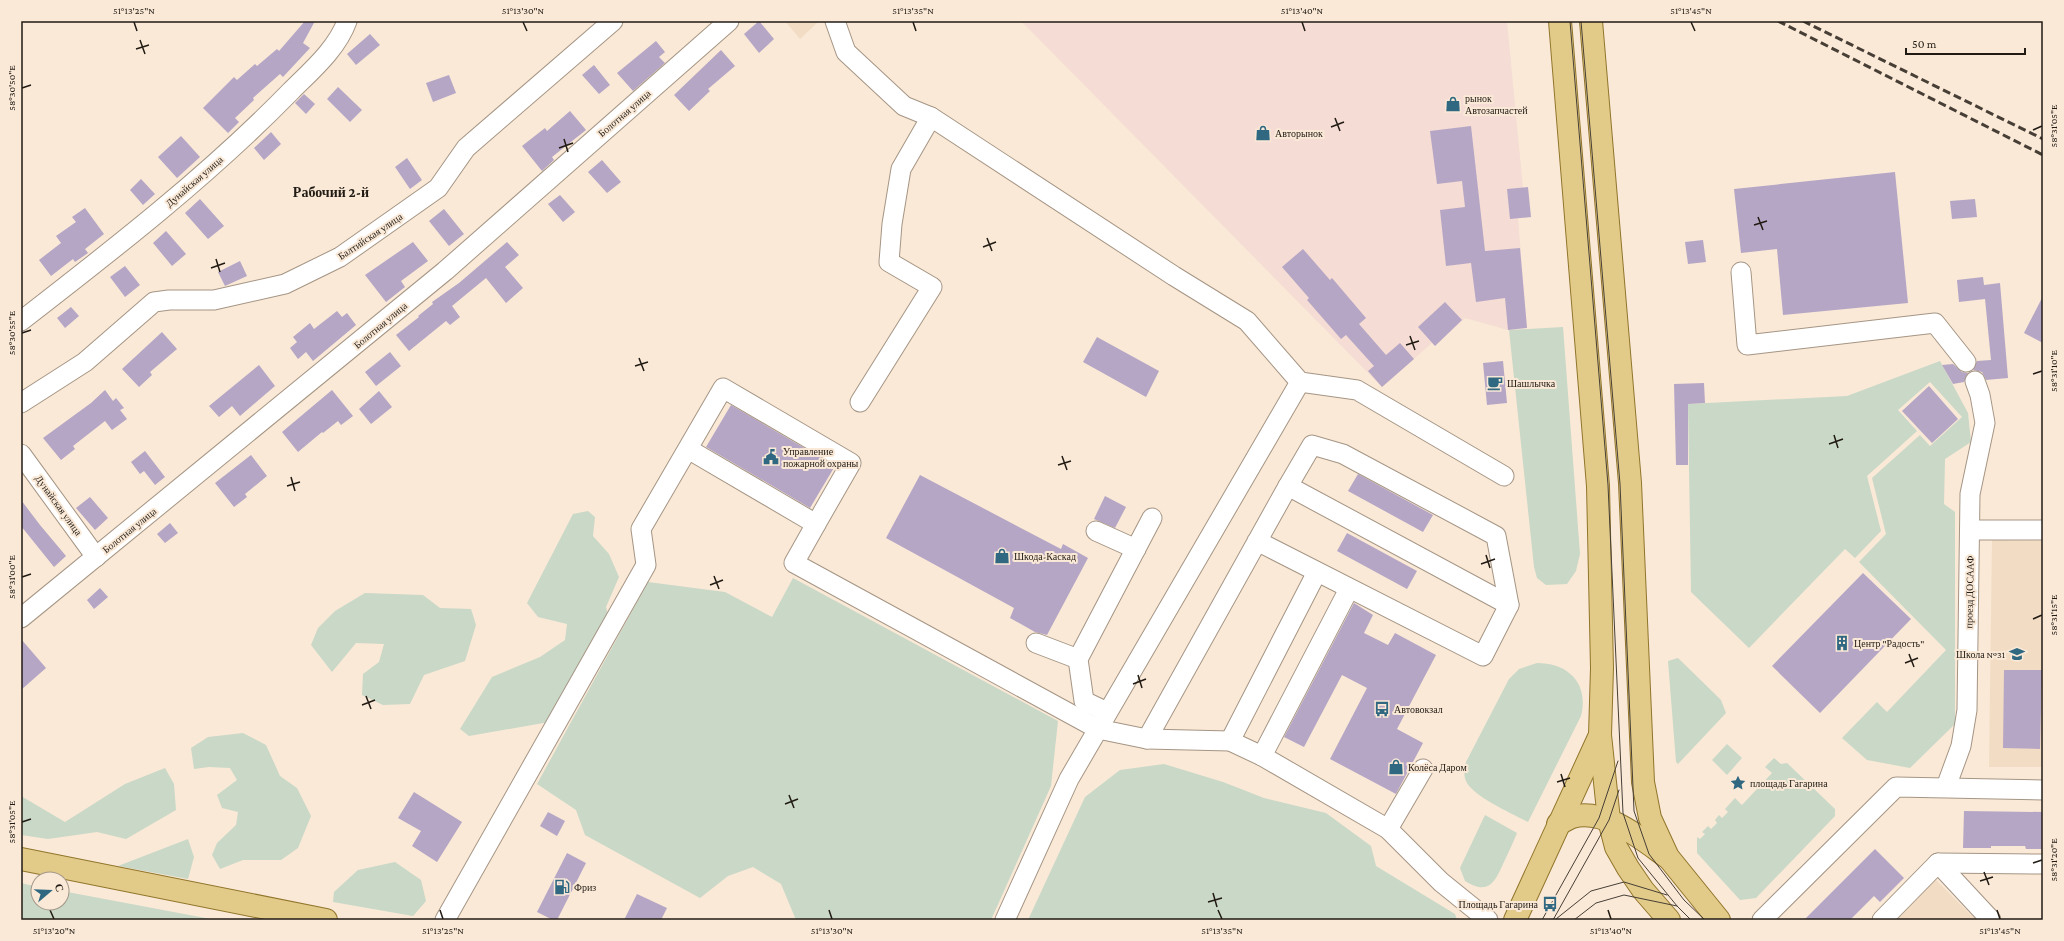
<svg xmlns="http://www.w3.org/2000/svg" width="2064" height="941" font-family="'Crimson Pro',serif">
<rect width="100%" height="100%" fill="#fae9d7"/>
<path fill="#f5dcd4" d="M 1021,21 L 1507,21 L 1523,188 L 1518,218 L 1527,328 L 1508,330 L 1465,318 L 1435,346 L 1432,343 L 1382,387 Z"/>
<g fill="#f2dcc4">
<path d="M 785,21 L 819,21 L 800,39 Z"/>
<path d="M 1992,540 L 2043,541 L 2043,767 L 1989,767 Z"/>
<path d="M 1936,880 L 1976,920 L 1896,920 Z"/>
</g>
<g fill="#c9d8c7">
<path d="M 1563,327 L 1580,554 L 1576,571 L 1567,584 L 1546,585 L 1537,578 L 1534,567 L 1509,330 Z"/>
<path d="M 1940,361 L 1968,413 L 1971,442 L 1945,459 L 1944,504 L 1955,512 L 1955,724 L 1910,768 L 1867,760 L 1842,738 L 1877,702 L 1887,712 L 1946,650 L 1859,562 L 1886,534 L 1872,478 L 1920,435 L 1930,446 L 1962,417 L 1930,382 L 1898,410 L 1917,431 L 1867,476 L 1881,531 L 1855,558 L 1845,549 L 1749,648 L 1691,592 L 1688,404 L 1847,396 Z"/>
<path d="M 588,511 L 595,517 L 593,536 L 609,554 L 619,577 L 606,607 L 609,618 L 549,722 L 469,736 L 460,729 L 492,677 L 540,657 L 565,640 L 567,624 L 538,617 L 527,603 L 573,514 Z"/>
<path d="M 793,578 L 1058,721 L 1051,786 L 991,920 L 796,920 L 781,884 L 753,867 L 728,876 L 700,898 L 585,835 L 576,810 L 537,784 L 648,582 L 725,592 L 772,617 Z"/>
<path d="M 365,593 L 423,595 L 440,608 L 471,609 L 476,625 L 465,661 L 424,675 L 410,704 L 383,705 L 362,695 L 363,674 L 379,662 L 384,644 L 356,643 L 332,672 L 311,645 L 318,628 L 335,611 Z"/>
<path d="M 1678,658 L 1721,700 L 1726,713 L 1678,764 L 1676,762 L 1668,661 Z"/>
<path d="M 1537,663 C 1569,663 1589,684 1581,716 L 1528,822 C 1513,814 1472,796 1466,781 C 1463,775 1465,768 1466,762 L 1509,679 L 1519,669 Z"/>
<path d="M 243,733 L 266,745 L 280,776 L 297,788 L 311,816 L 298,848 L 281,860 L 243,860 L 220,869 L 212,855 L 217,843 L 236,825 L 238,812 L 222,808 L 217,795 L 237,780 L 230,768 L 209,767 L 194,769 L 191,748 L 208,737 Z"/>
<path d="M 1727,744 L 1742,758 L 1727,775 L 1712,760 Z"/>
<path d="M 1774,758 L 1781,764 L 1787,763 L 1835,809 L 1835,816 L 1756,898 L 1740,900 L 1697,853 L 1697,837 L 1700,839 L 1705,834 L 1702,832 L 1708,826 L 1711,829 L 1717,823 L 1715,820 L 1719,815 L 1722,818 L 1728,812 L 1725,809 L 1735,798 L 1742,805 L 1772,773 L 1765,767 Z"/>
<path d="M 1164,764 L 1223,782 L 1264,798 L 1326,813 L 1371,846 L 1376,866 L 1455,914 L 1457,920 L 1028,920 L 1085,797 L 1120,770 Z"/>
<path d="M 165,768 L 174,784 L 176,810 L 126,839 L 97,832 L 48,839 L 21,835 L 21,796 L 65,822 L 125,784 Z"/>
<path d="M 1485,815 L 1517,833 C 1513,843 1508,853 1503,864 C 1494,884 1488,895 1465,881 L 1460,868 Z"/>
<path d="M 188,839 L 194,857 L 188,879 L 118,866 Z"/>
<path d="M 395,862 L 421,880 L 426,901 L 413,916 L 333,902 L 334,892 L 358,870 Z"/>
<path d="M 21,883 L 38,887 L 38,903 L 62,903 L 62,891 L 216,920 L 21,920 Z"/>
</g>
<g fill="#b5a6c5">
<path d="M 305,21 L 315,21 L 303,43 L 310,48 L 283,77 L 280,74 L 253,98 L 254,100 L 235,118 L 239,122 L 228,133 L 203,108 L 234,77 L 237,80 L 255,64 L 257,66 L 277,49 L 279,51 Z"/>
<path d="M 759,21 L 774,39 L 759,53 L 744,34 Z"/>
<path d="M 370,34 L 380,45 L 356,65 L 347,54 Z"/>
<path d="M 656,41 L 665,52 L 659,57 L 665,63 L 633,91 L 617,73 Z"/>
<path d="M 721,50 L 735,66 L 708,89 L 710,91 L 689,111 L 674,95 Z"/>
<path d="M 594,65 L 610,85 L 599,94 L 582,75 Z"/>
<path d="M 449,75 L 456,93 L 433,102 L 426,83 Z"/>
<path d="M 338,87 L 362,110 L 350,122 L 327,99 Z"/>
<path d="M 304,94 L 315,104 L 306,114 L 295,103 Z"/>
<path d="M 570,111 L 586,130 L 552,157 L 554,160 L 542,171 L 522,146 L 545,128 L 547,131 Z"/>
<path d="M 1471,126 L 1485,251 L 1520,248 L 1527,328 L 1508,330 L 1505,298 L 1476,302 L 1471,263 L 1446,266 L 1440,210 L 1465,207 L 1462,181 L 1437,184 L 1430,131 Z"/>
<path d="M 271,132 L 281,144 L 264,160 L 254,148 Z"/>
<path d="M 181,136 L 200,157 L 177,178 L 158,157 Z"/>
<path d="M 407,158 L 422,180 L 410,189 L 395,167 Z"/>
<path d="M 602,160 L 621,182 L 607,193 L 588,172 Z"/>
<path d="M 1895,172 L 1908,303 L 1783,315 L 1777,249 L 1741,253 L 1734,189 Z"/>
<path d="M 141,179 L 155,194 L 143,205 L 130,190 Z"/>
<path d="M 1528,187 L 1531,217 L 1510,219 L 1507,189 Z"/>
<path d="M 560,195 L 575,212 L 563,222 L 548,204 Z"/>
<path d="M 200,199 L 224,226 L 208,239 L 185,213 Z"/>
<path d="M 1975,199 L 1977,217 L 1952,219 L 1950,201 Z"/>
<path d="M 85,208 L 104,234 L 85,249 L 88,253 L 75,262 L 73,259 L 51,276 L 39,260 L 61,243 L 56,236 L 76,222 L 72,217 Z"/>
<path d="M 444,209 L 464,234 L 449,246 L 429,221 Z"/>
<path d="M 166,231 L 186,254 L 172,266 L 153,243 Z"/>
<path d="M 1703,240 L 1706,262 L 1688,264 L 1685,242 Z"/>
<path d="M 413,242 L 428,261 L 401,281 L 405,287 L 386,302 L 365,275 Z"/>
<path d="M 507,242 L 519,255 L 505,267 L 523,288 L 506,303 L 486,278 L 452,306 L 460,317 L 450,325 L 446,321 L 409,351 L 396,335 L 419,317 L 418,316 L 433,304 L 432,302 L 459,283 Z"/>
<path d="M 1303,249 L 1330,280 L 1332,278 L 1366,318 L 1359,324 L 1386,355 L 1400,343 L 1414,359 L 1382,387 L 1368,371 L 1374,366 L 1346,335 L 1341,339 L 1307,300 L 1309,298 L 1282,267 Z"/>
<path d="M 240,261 L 247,276 L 225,286 L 218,272 Z"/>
<path d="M 125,266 L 140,285 L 125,297 L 110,277 Z"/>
<path d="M 1983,277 L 1984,285 L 2000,283 L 2008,378 L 1986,380 L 1982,372 L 1973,370 L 1977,361 L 1991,360 L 1985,299 L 1959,302 L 1957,280 Z"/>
<path d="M 2043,296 L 2043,343 L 2024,333 Z"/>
<path d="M 1445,302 L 1462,320 L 1435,346 L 1418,327 Z"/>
<path d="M 71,307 L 79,316 L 65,328 L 57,318 Z"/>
<path d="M 337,311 L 342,317 L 347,313 L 356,325 L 313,361 L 306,352 L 298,359 L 290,348 L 297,342 L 293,337 L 310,323 L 314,329 Z"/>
<path d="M 162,332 L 177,349 L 150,372 L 152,375 L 139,387 L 122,369 Z"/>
<path d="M 1097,337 L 1159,371 L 1146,397 L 1083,362 Z"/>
<path d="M 390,352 L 401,366 L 376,386 L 365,372 Z"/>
<path d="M 1503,361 L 1507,403 L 1487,405 L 1483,363 Z"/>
<path d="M 1953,364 L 1962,372 L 1968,373 L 1964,382 L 1953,384 L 1942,365 Z"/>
<path d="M 259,365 L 275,386 L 240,416 L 232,406 L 219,417 L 209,406 Z"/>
<path d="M 1704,383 L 1705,403 L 1688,404 L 1688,465 L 1676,465 L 1674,384 Z"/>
<path d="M 1929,386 L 1958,419 L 1932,443 L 1902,411 Z"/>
<path d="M 105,390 L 113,401 L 116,398 L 124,408 L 120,410 L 127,419 L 112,430 L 105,421 L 73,446 L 75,449 L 61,460 L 43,438 L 91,403 Z"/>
<path d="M 332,390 L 353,416 L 341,425 L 338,421 L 323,433 L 322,432 L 298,452 L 282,432 Z"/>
<path d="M 379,391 L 392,407 L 371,424 L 359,409 Z"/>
<path d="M 731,405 L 835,466 L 810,508 L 706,447 Z"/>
<path d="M 145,451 L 165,477 L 155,485 L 144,471 L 140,474 L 131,462 Z"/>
<path d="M 251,455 L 267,476 L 245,494 L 247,497 L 234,507 L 215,483 Z"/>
<path d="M 1358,474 L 1433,515 L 1423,532 L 1348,491 Z"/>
<path d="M 920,475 L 1061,549 L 1063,544 L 1088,558 L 1047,635 L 1035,632 L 1010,618 L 1014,608 L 886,538 Z"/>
<path d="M 1105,496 L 1126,507 L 1115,528 L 1094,519 Z"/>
<path d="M 90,497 L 108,518 L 95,530 L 76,508 Z"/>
<path d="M 21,500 L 40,525 L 66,556 L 54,567 L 21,526 Z"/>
<path d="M 170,523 L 178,533 L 165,543 L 157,534 Z"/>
<path d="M 1347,533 L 1417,571 L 1407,589 L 1337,551 Z"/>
<path d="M 1863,573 L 1911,619 L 1820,713 L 1772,666 Z"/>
<path d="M 100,588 L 108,597 L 94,609 L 87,600 Z"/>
<path d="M 1354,603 L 1373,615 L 1364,633 L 1388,645 L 1395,633 L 1436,655 L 1397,729 L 1423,743 L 1396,794 L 1330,759 L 1367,688 L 1342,675 L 1304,747 L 1284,737 Z"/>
<path d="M 21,639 L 46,668 L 21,690 Z"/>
<path d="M 2004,670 L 2042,670 L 2040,749 L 2003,748 Z"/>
<path d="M 414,792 L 462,822 L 437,862 L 412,846 L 421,831 L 398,818 Z"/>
<path d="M 1964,811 L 2043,812 L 2043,849 L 2026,849 L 2025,846 L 1991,846 L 1991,848 L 1963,848 Z"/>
<path d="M 548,812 L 565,821 L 557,836 L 540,826 Z"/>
<path d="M 1875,849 L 1904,878 L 1880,902 L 1874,896 L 1850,920 L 1804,920 Z"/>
<path d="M 567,853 L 586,863 L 557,920 L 553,920 L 537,912 Z"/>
<path d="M 637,894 L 667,908 L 661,920 L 624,920 Z"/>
</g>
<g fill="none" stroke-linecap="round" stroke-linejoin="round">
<defs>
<g id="minor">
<path d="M 835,21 L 846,52 L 904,106 L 931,117 L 1174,276 L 1247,321 L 1300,382 L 1357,390 L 1504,476"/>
<path d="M 1741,272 L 1747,345 L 1935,323 L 1966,362"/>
<path d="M 21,321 C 114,249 208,176 291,91 C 311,71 337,49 347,21"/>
<path d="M 860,402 L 932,287 L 889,262 L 892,224 L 901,169 L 931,117"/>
<path d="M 21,403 L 85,362 L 154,302 L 169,300 L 214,300 L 285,284 L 340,257 L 438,188 L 466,148 L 613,21"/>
<path d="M 688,449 L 816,524 L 794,563 L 1098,729 L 1147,739 L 1230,741 L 1262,756 L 1388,829 L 1441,882 L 1488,920"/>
<path d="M 21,454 L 96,557"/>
<path d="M 1288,486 L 1509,605"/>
<path d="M 1970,530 L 2043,530"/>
<path d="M 1096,531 L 1136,549"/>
<path d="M 21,618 L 445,271 L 729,21"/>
<path d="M 1036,643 L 1078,659"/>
<path d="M 1107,712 L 1084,701 L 1078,659 L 1152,518"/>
<path d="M 1147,739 L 1288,486 L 1312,445 L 1343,454 L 1496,536 L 1509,605 L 1483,656 L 1257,541"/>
<path d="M 1230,741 L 1317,572"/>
<path d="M 1262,756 L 1349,589"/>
<path d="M 1946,787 L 1961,746 L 1967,710 L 1970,494 L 1985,423 L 1980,395 L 1975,381"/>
<path d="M 1388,829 L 1423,769"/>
<path d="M 1938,863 L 1991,920"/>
<path d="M 445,920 L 646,565 L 641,529 L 723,388 L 851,463 L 816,524"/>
<path d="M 1005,920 L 1069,779 L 1300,382"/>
<path d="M 1762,920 L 1896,787 L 2043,790"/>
<path d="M 1882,920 L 1938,863 L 2043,864"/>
</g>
<g id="major">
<path d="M 1560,21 L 1598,486 L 1602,668 L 1600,735 L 1609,820 L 1616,847 L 1628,868 L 1643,890 L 1669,920"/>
<path d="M 1591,21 L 1630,483 L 1643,782 L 1650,818 L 1668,857 L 1719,920"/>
<path d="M 1558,824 C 1563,822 1567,819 1572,817 C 1604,807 1643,840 1667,857"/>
<path d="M 21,859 L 326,920"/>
<path d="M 1515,920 L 1600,735"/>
</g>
</defs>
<use href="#minor" stroke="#a59584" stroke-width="21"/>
<use href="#major" stroke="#91752b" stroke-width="24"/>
<use href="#minor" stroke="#fff" stroke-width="19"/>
<use href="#major" stroke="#e2ca88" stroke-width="22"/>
<g stroke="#473f36" stroke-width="1">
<path d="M 1570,21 L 1608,485 L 1623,813 L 1638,858 L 1677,906 L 1691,920"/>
<path d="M 1581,21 L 1620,484 L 1634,811 L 1649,854 L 1684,900 L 1705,920"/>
<path d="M 1556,919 L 1591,891 L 1624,882 L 1667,895"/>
<path d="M 1542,920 L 1599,818 L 1618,761"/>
<path d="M 1553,920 L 1609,820 L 1619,790"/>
<path d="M 1574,920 L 1596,903 L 1624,895 L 1677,906"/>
</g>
<g stroke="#473f36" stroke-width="3" stroke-dasharray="8 4" stroke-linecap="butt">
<path d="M 1778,21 L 2043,155"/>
<path d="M 1803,21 L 2043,139"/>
</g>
</g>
<path fill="none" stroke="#211b14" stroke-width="1.5" d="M 134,22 L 137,31M 523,22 L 527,31M 913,22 L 916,31M 1302,22 L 1305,31M 1691,22 L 1695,31M 140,40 L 145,54M 136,49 L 149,45M 22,88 L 31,85M 1335,118 L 1340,131M 1331,127 L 1344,122M 2033,130 L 2042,126M 564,139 L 568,152M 559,148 L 573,143M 1758,217 L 1763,230M 1754,225 L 1767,221M 987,238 L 992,251M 983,247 L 996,242M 216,259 L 220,272M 211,268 L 225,263M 22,333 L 31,330M 1410,336 L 1415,350M 1406,345 L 1419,341M 639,358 L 644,371M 635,366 L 648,362M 2033,374 L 2042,371M 1834,435 L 1838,448M 1829,444 L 1843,439M 1062,456 L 1067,470M 1058,465 L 1071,461M 291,477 L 295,491M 287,486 L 300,482M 1486,555 L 1490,568M 1481,564 L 1495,559M 714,576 L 719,589M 22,577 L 31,574M 710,585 L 723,580M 2033,619 L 2042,615M 1909,654 L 1914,667M 1905,663 L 1918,658M 1138,675 L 1142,688M 1133,684 L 1146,679M 366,696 L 371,709M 362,705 L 375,700M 1561,774 L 1565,787M 1557,782 L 1570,778M 789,795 L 794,808M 785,804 L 798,799M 22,822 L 31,819M 2033,863 L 2042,860M 1984,872 L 1989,885M 1980,881 L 1993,877M 1213,893 L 1217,907M 1208,902 L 1222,898M 50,910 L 54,919M 440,910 L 443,919M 829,910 L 832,919M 1218,910 L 1222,919M 1608,910 L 1611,919M 1997,910 L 2000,919"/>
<defs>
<symbol id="shop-bare" viewBox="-9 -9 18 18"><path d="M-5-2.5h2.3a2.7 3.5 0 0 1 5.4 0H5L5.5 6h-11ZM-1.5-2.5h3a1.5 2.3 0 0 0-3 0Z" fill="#306882" stroke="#fae9d7" stroke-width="2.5" paint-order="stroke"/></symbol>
<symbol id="cafe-bare" viewBox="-9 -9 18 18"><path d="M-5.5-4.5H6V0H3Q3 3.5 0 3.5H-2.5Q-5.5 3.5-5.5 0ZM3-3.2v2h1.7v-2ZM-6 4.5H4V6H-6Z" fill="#306882" stroke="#fae9d7" stroke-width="2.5" paint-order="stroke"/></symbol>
<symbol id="civic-bare" viewBox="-9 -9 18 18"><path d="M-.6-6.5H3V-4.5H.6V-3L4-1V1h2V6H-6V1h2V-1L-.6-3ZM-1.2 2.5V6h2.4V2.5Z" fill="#306882" stroke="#fae9d7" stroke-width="2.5" paint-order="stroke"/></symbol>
<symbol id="building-bare" viewBox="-9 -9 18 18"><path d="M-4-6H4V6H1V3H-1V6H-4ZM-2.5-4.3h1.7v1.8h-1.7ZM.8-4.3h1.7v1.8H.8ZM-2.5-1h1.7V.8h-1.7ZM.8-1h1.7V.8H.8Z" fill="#306882" stroke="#fae9d7" stroke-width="2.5" paint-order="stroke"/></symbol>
<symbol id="school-bare" viewBox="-9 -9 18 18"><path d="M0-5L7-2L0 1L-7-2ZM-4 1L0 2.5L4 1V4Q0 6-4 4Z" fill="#306882" stroke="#fae9d7" stroke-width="2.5" paint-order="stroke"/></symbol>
<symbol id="bus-bare" viewBox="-9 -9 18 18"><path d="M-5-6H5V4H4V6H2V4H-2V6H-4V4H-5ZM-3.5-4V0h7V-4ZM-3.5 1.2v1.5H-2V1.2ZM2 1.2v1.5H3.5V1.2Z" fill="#306882" stroke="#fae9d7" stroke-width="2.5" paint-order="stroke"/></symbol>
<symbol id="sight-bare" viewBox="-9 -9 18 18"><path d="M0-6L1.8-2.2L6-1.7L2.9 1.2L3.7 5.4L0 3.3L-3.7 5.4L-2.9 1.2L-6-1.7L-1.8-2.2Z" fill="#306882" stroke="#fae9d7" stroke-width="2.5" paint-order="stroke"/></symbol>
<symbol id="fuel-bare" viewBox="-9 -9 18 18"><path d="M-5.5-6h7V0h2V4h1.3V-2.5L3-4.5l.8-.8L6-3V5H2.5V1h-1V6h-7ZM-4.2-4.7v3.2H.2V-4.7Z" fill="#306882" stroke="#fae9d7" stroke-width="2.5" paint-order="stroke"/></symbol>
</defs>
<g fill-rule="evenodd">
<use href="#shop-bare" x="1442" y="93" width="22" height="22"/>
<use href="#shop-bare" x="1252" y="122" width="22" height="22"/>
<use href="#cafe-bare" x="1484" y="372" width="22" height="22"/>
<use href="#civic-bare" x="760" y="446" width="22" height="22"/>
<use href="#shop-bare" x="991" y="545" width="22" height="22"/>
<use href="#building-bare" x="1831" y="632" width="22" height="22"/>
<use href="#school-bare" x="2006" y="643" width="22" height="22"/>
<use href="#bus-bare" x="1371" y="698" width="22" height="22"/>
<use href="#shop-bare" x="1385" y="756" width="22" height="22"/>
<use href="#sight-bare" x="1727" y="772" width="22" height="22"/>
<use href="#fuel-bare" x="551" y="876" width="22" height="22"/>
<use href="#bus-bare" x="1539" y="893" width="22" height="22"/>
</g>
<g text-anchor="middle" stroke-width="4" stroke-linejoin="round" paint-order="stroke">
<g font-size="10" fill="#211b14" stroke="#fae9d7" text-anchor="start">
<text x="1465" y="102">рынок<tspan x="1465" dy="12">Автозапчастей</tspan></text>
<text x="1275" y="137">Авторынок</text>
<text x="1507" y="387">Шашлычка</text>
<text x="783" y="455">Управление<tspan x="783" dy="12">пожарной охраны</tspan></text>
<text x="1014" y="560">Шкода-Каскад</text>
<text x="1854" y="647">Центр "Радость"</text>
<text x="2005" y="658" text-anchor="end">Школа №31</text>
<text x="1394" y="713">Автовокзал</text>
<text x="1408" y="771">Колёса Даром</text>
<text x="1750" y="787">площадь Гагарина</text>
<text x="574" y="891">Фриз</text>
<text x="1538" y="908" text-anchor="end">Площадь Гагарина</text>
</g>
<g font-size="10" fill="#211b14" stroke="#fae9d7">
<text transform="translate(624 113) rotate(-41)" y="4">Болотная улица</text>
<text transform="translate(194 181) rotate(-41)" y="4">Дунайская улица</text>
<text transform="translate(370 236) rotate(-34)" y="4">Балтийская улица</text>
<text transform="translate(380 325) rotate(-40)" y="4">Болотная улица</text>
<text transform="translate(59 505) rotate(54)" y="4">Дунайская улица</text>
<text transform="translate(129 530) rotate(-39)" y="4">Болотная улица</text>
<text transform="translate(1969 592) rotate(-89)" y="4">проезд ДОСААФ</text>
</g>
<g font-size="14" font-weight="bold" fill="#211b14" stroke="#fae9d7">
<text x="331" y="197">Рабочий 2‑й</text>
</g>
</g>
<rect width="2064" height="941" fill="none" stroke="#fae9d7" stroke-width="44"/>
<g transform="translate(50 891) rotate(71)"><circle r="19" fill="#fae9d7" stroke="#a39789"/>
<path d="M0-3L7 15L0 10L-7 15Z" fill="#306882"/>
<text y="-6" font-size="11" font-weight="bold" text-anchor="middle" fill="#211b14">С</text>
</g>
<path d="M1906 48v6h119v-6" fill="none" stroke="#211b14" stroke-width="2"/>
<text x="1912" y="48" font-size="12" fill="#211b14" stroke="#fae9d7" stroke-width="3" paint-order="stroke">50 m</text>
<rect x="22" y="22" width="2020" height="897" fill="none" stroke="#211b14" stroke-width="1.5"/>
<g font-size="10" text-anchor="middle" fill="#211b14">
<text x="134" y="14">51°13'25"N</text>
<text x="523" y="14">51°13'30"N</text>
<text x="913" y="14">51°13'35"N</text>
<text x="1302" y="14">51°13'40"N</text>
<text x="1691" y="14">51°13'45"N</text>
<text transform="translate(11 88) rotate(-90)" y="4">58°30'50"E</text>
<text transform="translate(2053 126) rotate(-90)" y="4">58°31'05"E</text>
<text transform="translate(11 333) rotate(-90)" y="4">58°30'55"E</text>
<text transform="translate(2053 371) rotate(-90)" y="4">58°31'10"E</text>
<text transform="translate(11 577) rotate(-90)" y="4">58°31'00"E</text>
<text transform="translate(2053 615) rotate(-90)" y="4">58°31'15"E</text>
<text transform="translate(11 822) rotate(-90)" y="4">58°31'05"E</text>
<text transform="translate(2053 860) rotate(-90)" y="4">58°31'20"E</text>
<text x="54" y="934">51°13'20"N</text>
<text x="443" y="934">51°13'25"N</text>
<text x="832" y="934">51°13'30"N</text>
<text x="1222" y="934">51°13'35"N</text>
<text x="1611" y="934">51°13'40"N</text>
<text x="2000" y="934">51°13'45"N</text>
</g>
</svg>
